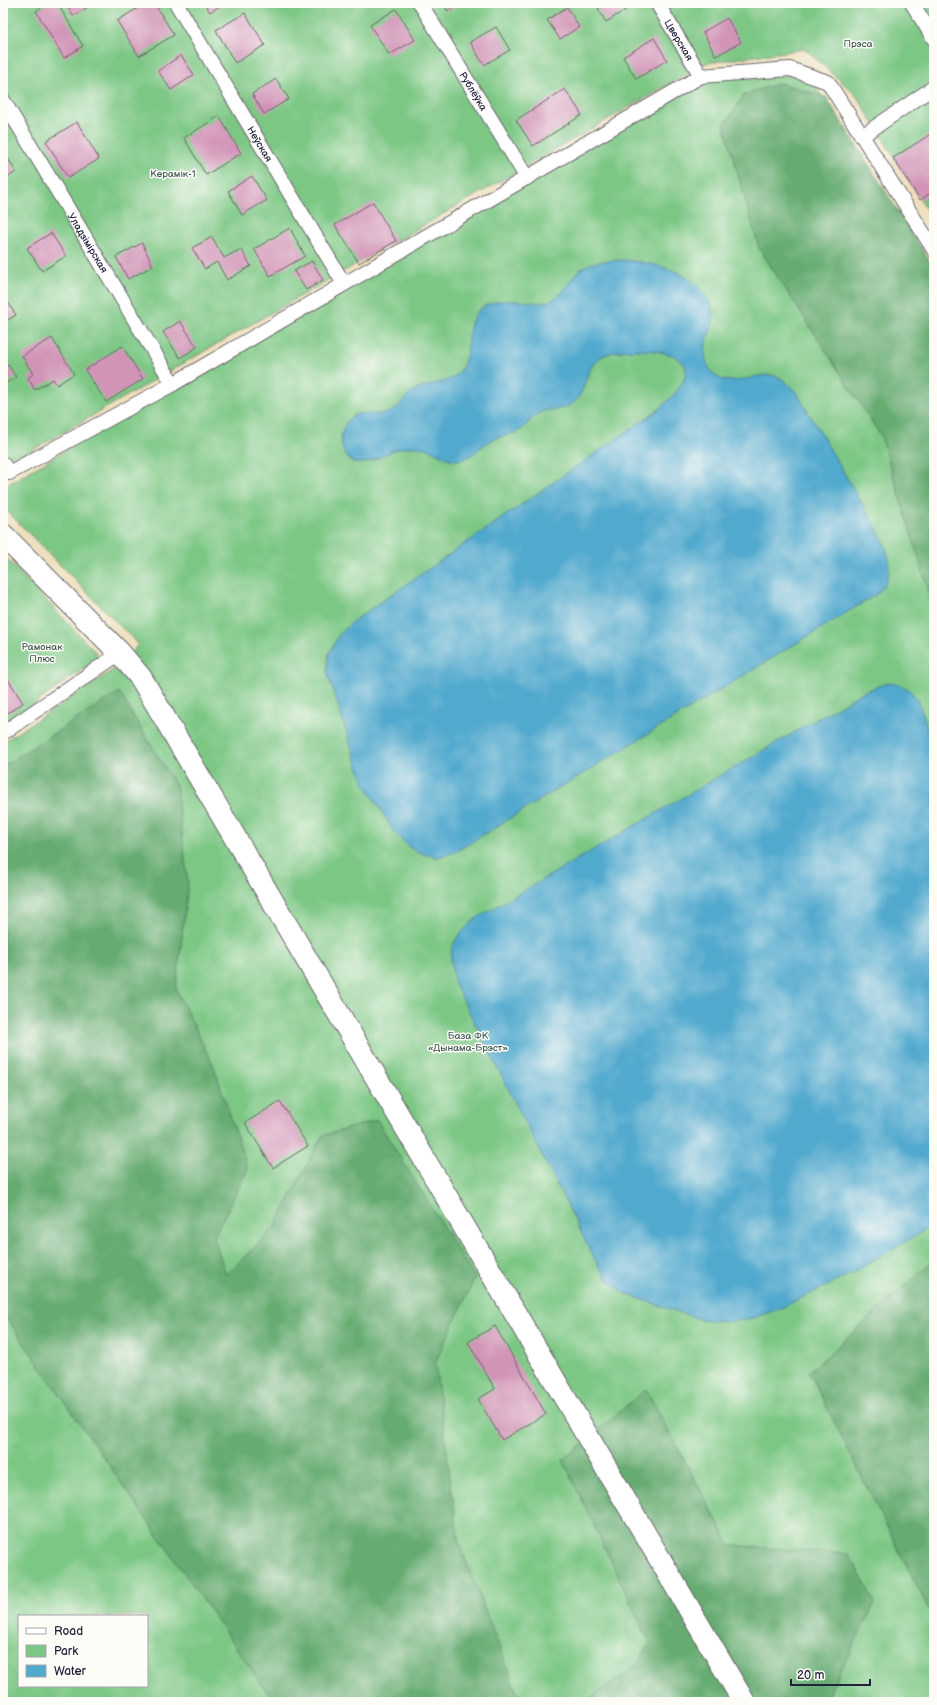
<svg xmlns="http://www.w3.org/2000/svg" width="937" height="1705" font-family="'Balsamiq Sans',sans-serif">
<rect width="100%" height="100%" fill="#fdfcf7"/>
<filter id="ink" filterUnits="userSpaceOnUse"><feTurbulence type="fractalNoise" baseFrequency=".025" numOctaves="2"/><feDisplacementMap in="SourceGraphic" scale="8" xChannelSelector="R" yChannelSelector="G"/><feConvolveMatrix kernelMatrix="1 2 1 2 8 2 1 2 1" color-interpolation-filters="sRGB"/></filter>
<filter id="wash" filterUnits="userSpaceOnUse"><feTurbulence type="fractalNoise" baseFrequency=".012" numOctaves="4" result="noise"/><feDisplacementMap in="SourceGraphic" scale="16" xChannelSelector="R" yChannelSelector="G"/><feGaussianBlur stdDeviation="0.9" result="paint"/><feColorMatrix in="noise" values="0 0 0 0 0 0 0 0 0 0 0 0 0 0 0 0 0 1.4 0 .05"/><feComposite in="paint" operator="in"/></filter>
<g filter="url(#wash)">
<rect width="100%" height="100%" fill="#eee0be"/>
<g fill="#7dc785" stroke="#507460" fill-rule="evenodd">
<path d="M 3,3 L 934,3 L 934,222 L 856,95 L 805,49 L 706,63 L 3,467 Z"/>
<path d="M 809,75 L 934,281 L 934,1702 L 3,1702 L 3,742 L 127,661 L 138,644 L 3,507 L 3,487 L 701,76 ZM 19,1616 L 147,1616 L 147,1686 L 19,1686 Z"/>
<path d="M 3,555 L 100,657 L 3,726 Z"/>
</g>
<g fill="#66ac72" stroke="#446756">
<path d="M 780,83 L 826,97 L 934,268 L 934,608 L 881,436 L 759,248 L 724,125 L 745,94 Z"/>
<path d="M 119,692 L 176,786 L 188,883 L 176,989 L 214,1067 L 248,1169 L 214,1237 L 226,1275 L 274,1228 L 322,1136 L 377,1120 L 475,1278 L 435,1363 L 459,1543 L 518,1695 L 531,1702 L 274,1702 L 3,1313 L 3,766 Z"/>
<path d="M 934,1260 L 934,1620 L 809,1372 Z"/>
<path d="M 646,1389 L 730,1545 L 849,1554 L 875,1603 L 826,1699 L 828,1702 L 584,1702 L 634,1668 L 650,1643 L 563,1460 Z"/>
</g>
<g fill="#51a9ce" stroke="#3a6684">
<path d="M 623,260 C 654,263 694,270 709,302 C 712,308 715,315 713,322 C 713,327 709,332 708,337 C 703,349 704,367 716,376 C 735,390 759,369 778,377 C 786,380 791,388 797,393 L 877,529 L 885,545 L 889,559 L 889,573 L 885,584 L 877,594 L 455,852 L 438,857 L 423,854 L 410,848 L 394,832 L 365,784 L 355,758 L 327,672 L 329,653 L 339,635 L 352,622 L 658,410 C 680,391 707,361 660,352 C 644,349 625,349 610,353 C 580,362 591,393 570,405 C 561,411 551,408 541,412 C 533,415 529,423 523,428 C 513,436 501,435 491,440 C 480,446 472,458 459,460 C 448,461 441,454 431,450 C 421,446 409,446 398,449 C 381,453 358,476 345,454 C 341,447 340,438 343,430 C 352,403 371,419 390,412 C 399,409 404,398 412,392 C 424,384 439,385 452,378 C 478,362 458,324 483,307 C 496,299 513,300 528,302 C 535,302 543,304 549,301 C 564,296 568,282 578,271 C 590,260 608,261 623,260 Z"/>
<path d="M 888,683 C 894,684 900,684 906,688 C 926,700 929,744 934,766 L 934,1222 L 924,1231 L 841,1279 L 781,1308 L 753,1318 L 726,1322 L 699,1319 L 626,1294 L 608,1280 L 595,1260 L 455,984 C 447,949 450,941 477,918 L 865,691 Z"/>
</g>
<g id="blocks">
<g fill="#d194b7">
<path d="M 49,3 L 57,3 L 83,46 L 64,58 L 36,11 Z"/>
<path d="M 65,3 L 95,3 L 73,16 Z"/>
<path d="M 146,3 L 154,3 L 174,35 L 139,56 L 117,21 Z"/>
<path d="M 204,3 L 225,3 L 210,12 Z"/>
<path d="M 443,3 L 462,3 L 448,11 Z"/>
<path d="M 606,3 L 634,3 L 635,4 L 606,22 L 598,9 Z"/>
<path d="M 567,7 L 579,27 L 560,39 L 547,20 Z"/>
<path d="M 396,9 L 415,40 L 389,55 L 370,25 Z"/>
<path d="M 245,13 L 265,45 L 235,63 L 216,30 Z"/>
<path d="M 727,18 L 741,42 L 716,56 L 703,32 Z"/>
<path d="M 496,27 L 510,50 L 484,65 L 470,42 Z"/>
<path d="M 654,38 L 667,60 L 636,79 L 623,57 Z"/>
<path d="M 181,55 L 194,75 L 171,90 L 158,71 Z"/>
<path d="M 276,79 L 289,99 L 264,114 L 252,94 Z"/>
<path d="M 565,89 L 582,115 L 533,146 L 516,120 Z"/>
<path d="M 219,116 L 241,153 L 206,175 L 184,138 Z"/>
<path d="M 77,122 L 99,159 L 68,178 L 46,141 Z"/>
<path d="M 934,132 L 934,191 L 920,200 L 893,158 Z"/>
<path d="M 3,150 L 16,172 L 3,180 Z"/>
<path d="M 252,176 L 267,200 L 242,215 L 228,191 Z"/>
<path d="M 373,202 L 396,241 L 359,263 L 335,225 Z"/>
<path d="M 290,228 L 305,256 L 270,276 L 254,249 Z"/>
<path d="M 51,233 L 66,256 L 42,271 L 27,248 Z"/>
<path d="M 212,237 L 224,258 L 241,249 L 251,266 L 227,280 L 217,262 L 205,269 L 192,248 Z"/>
<path d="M 142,243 L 153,266 L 128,279 L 116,257 Z"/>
<path d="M 312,261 L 323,280 L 306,290 L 294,271 Z"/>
<path d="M 7,301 L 16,315 L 3,323 L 3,304 Z"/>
<path d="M 180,321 L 197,347 L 180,358 L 163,332 Z"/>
<path d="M 52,338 L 74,374 L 57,385 L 53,379 L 35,390 L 28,378 L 33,374 L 22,356 Z"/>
<path d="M 122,346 L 143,379 L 106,402 L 85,370 Z"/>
<path d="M 8,365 L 16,377 L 3,385 L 3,368 Z"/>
<path d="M 3,671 L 23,703 L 3,716 Z"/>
<path d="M 280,1101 L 308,1146 L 273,1168 L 245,1123 Z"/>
<path d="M 495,1326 L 546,1414 L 502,1440 L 478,1399 L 495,1389 L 468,1342 Z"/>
</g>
</g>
</g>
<g filter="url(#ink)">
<use href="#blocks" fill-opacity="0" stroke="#696469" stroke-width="1"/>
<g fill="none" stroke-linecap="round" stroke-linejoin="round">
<defs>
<g id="service">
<path id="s1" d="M 176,3 L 344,284"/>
<path id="s2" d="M 420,3 L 527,178"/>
<path id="s3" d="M 657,3 L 701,76"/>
<path d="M 912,3 L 934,39"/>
<path id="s4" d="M 3,100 L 173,384"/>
<path d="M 862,136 L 934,87"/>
<path d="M 3,464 L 9,473 L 173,384 L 701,76 L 790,69 L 828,82 L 934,250"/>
<path d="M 3,733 L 120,653"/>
</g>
<path id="minor" d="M 3,535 L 120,653 L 141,678 L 744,1702"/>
</defs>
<use href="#service" stroke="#696469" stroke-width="16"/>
<use href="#minor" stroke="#696469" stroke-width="24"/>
<use href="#service" stroke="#fff" stroke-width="14"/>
<use href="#minor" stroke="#fff" stroke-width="22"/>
</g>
</g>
<g text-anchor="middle" stroke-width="3" stroke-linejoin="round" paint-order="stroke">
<g font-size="10" fill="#22223b" stroke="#fdfcf7">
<text dy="4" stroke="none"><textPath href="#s3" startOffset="43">Цверская</textPath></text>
<text dy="4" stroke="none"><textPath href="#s2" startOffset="103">Рублёўка</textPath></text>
<text dy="4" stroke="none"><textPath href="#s1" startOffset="164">Неўская</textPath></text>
<text dy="4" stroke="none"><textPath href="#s4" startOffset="166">Уладзімірская</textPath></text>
</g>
<g font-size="10" fill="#425c55" stroke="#fdfcf7">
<text x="858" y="47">Прэса</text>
<text x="173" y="177">Керамік-1</text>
<text x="42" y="650">Рамонак<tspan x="42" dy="12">Плюс</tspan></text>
<text x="468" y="1039">База ФК<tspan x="468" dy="12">«Дынама-Брэст»</tspan></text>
</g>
</g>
<rect width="937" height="1705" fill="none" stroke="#fdfcf7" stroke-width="16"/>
<rect x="18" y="1615" width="130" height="72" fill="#fdfcf7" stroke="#a5a5ac"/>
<rect x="26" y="1628" width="20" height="6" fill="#ffffff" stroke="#a5a5ac"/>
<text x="54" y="1635" font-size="12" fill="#22223b">Road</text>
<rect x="26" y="1645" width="20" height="12" fill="#7dc785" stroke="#a5a5ac"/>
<text x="54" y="1655" font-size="12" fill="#22223b">Park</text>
<rect x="26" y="1665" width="20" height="12" fill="#51a9ce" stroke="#a5a5ac"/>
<text x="54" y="1675" font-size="12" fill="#22223b">Water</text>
<path d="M791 1679v6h79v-6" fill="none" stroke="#22223b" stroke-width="2"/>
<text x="797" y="1679" font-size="12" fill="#22223b" stroke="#fdfcf7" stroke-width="3" paint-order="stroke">20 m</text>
</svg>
